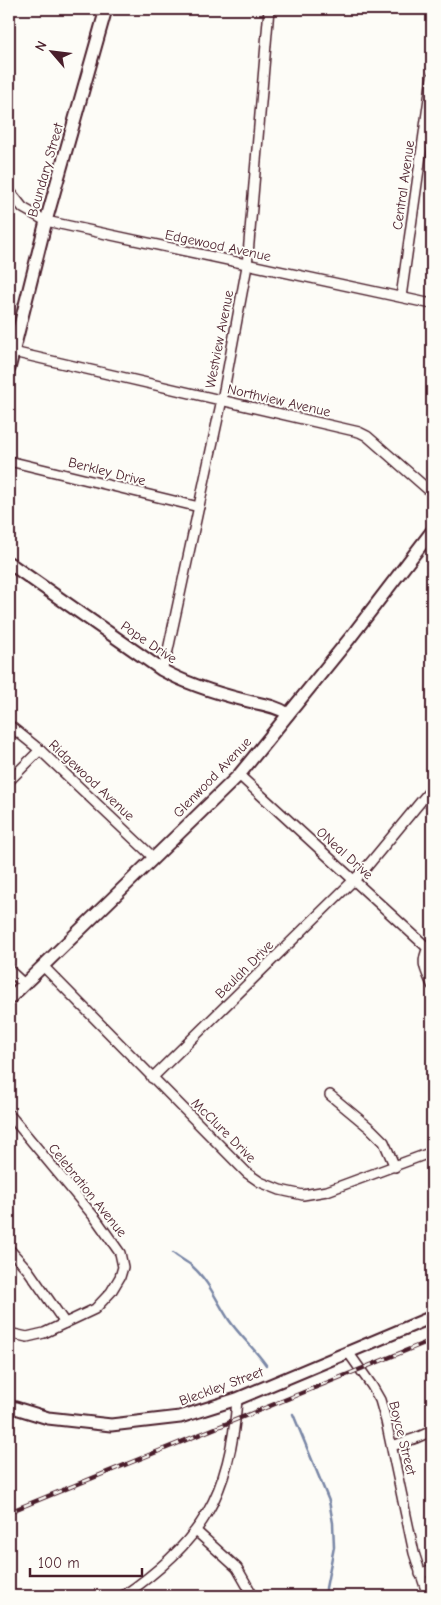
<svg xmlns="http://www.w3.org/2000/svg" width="441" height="1605" font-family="'Comic Neue',sans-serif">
<rect width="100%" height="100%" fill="#fdfcf7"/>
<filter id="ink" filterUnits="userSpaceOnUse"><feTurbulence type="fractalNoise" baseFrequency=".02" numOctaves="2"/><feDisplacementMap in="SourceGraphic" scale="10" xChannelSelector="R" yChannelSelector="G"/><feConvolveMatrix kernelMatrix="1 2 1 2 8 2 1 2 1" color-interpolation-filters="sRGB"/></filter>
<g filter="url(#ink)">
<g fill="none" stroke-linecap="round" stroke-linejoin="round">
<g stroke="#7a87a6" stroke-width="2.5">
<path d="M 173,1253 C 179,1258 186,1261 192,1266 C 209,1281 217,1302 229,1320 C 240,1336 255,1349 266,1365"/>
<path d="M 293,1414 L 329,1501 L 333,1523 L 334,1547 L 326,1588 L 326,1596"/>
</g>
<defs>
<g id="street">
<path d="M 9,190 L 23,208 L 46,221 L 432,304"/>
<path d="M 401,297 L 432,77"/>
<path d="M 13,352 L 359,432 L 367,436 L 432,493"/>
<path d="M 9,461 L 199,507"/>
<path d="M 162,670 L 168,650 L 224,390 L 247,266 L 269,9"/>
<path d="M 9,725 L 40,750 L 154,858"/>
<path d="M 239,775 L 432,952"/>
<path d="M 9,781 L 40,750"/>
<path d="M 428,948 C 420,964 426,970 432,985"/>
<path d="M 43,966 L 247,1173 L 260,1182 L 280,1190 L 303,1195 L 327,1191 L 432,1152"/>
<path d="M 9,970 L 24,984"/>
<path d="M 152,1078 L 365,869 L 432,788"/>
<path d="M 330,1095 L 371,1129 L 384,1142 L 395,1167"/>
<path d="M 9,1114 L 96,1219 L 120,1253 L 123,1267 L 120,1277 L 111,1292 L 95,1309 L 44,1333 L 27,1337 L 9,1333"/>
<path d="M 9,1249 L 28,1270 L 65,1323"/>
<path d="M 348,1352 L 372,1386 L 380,1400 L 386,1421 L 414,1553 L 428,1596"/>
<path d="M 392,1446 L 416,1438 L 432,1431"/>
<path d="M 196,1531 L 237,1568 L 253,1596"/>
<path d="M 420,1574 L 432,1569"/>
<path d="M 123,1596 C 201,1543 231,1494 237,1399"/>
</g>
<g id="secondary">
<path d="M 9,369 L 46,221 L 106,9"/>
<path d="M 9,563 L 162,670 C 187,684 216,693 244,700 C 259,704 275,705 288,714"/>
<path d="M 9,999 L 239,775 L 350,638 L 432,531"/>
<path d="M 9,1406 L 48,1418 L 111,1425 L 180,1417 L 237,1399 L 432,1317"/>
</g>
</defs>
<use href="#street" stroke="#4a1f2b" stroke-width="12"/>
<use href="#secondary" stroke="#4a1f2b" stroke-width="15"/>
<use href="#street" stroke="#fdfcf7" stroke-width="9"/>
<use href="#secondary" stroke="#fdfcf7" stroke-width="11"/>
<defs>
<path id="rail" d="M 9,1512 L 432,1340"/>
</defs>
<use href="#rail" stroke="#4a1f2b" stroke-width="4.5"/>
<use href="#rail" stroke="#fdfcf7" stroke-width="2.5" stroke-dasharray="8" stroke-linecap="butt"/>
</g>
</g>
<g text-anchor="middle" stroke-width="4" stroke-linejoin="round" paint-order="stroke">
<g font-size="14" fill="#4a1f2b" stroke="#fdfcf7">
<text transform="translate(45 170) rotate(-74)" y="5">Boundary Street</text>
<text transform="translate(403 185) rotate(-82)" y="5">Central Avenue</text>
<text transform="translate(218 245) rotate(12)" y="5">Edgewood Avenue</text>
<text transform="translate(219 339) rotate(-79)" y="5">Westview Avenue</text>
<text transform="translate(279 400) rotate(13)" y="5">Northview Avenue</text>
<text transform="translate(107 471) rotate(14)" y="5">Berkley Drive</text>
<text transform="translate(149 642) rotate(34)" y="5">Pope Drive</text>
<text transform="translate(212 777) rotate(-46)" y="5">Glenwood Avenue</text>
<text transform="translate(92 780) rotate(43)" y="5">Ridgewood Avenue</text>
<text transform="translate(345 853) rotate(42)" y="5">ONeal Drive</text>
<text transform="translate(244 969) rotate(-45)" y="5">Beulah Drive</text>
<text transform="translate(224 1130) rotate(45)" y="5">McClure Drive</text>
<text transform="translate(88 1190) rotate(51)" y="5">Celebration Avenue</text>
<text transform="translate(221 1386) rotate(-20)" y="5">Bleckley Street</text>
<text transform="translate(403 1438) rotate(76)" y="5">Boyce Street</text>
</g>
</g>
<rect width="441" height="1605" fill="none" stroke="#fdfcf7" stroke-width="30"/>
<rect x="15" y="15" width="411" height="1575" fill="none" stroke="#4a1f2b" stroke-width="2" filter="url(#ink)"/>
<g transform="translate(52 52) rotate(298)" stroke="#fdfcf7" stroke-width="4" paint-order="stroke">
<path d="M0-4L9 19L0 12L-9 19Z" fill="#4a1f2b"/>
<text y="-8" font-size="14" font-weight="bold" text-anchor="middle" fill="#4a1f2b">N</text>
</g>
<path d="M30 1568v8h112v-8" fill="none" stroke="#4a1f2b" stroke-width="2.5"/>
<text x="38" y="1568" font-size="15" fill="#4a1f2b" stroke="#fdfcf7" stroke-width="4" paint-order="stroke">100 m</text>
</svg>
